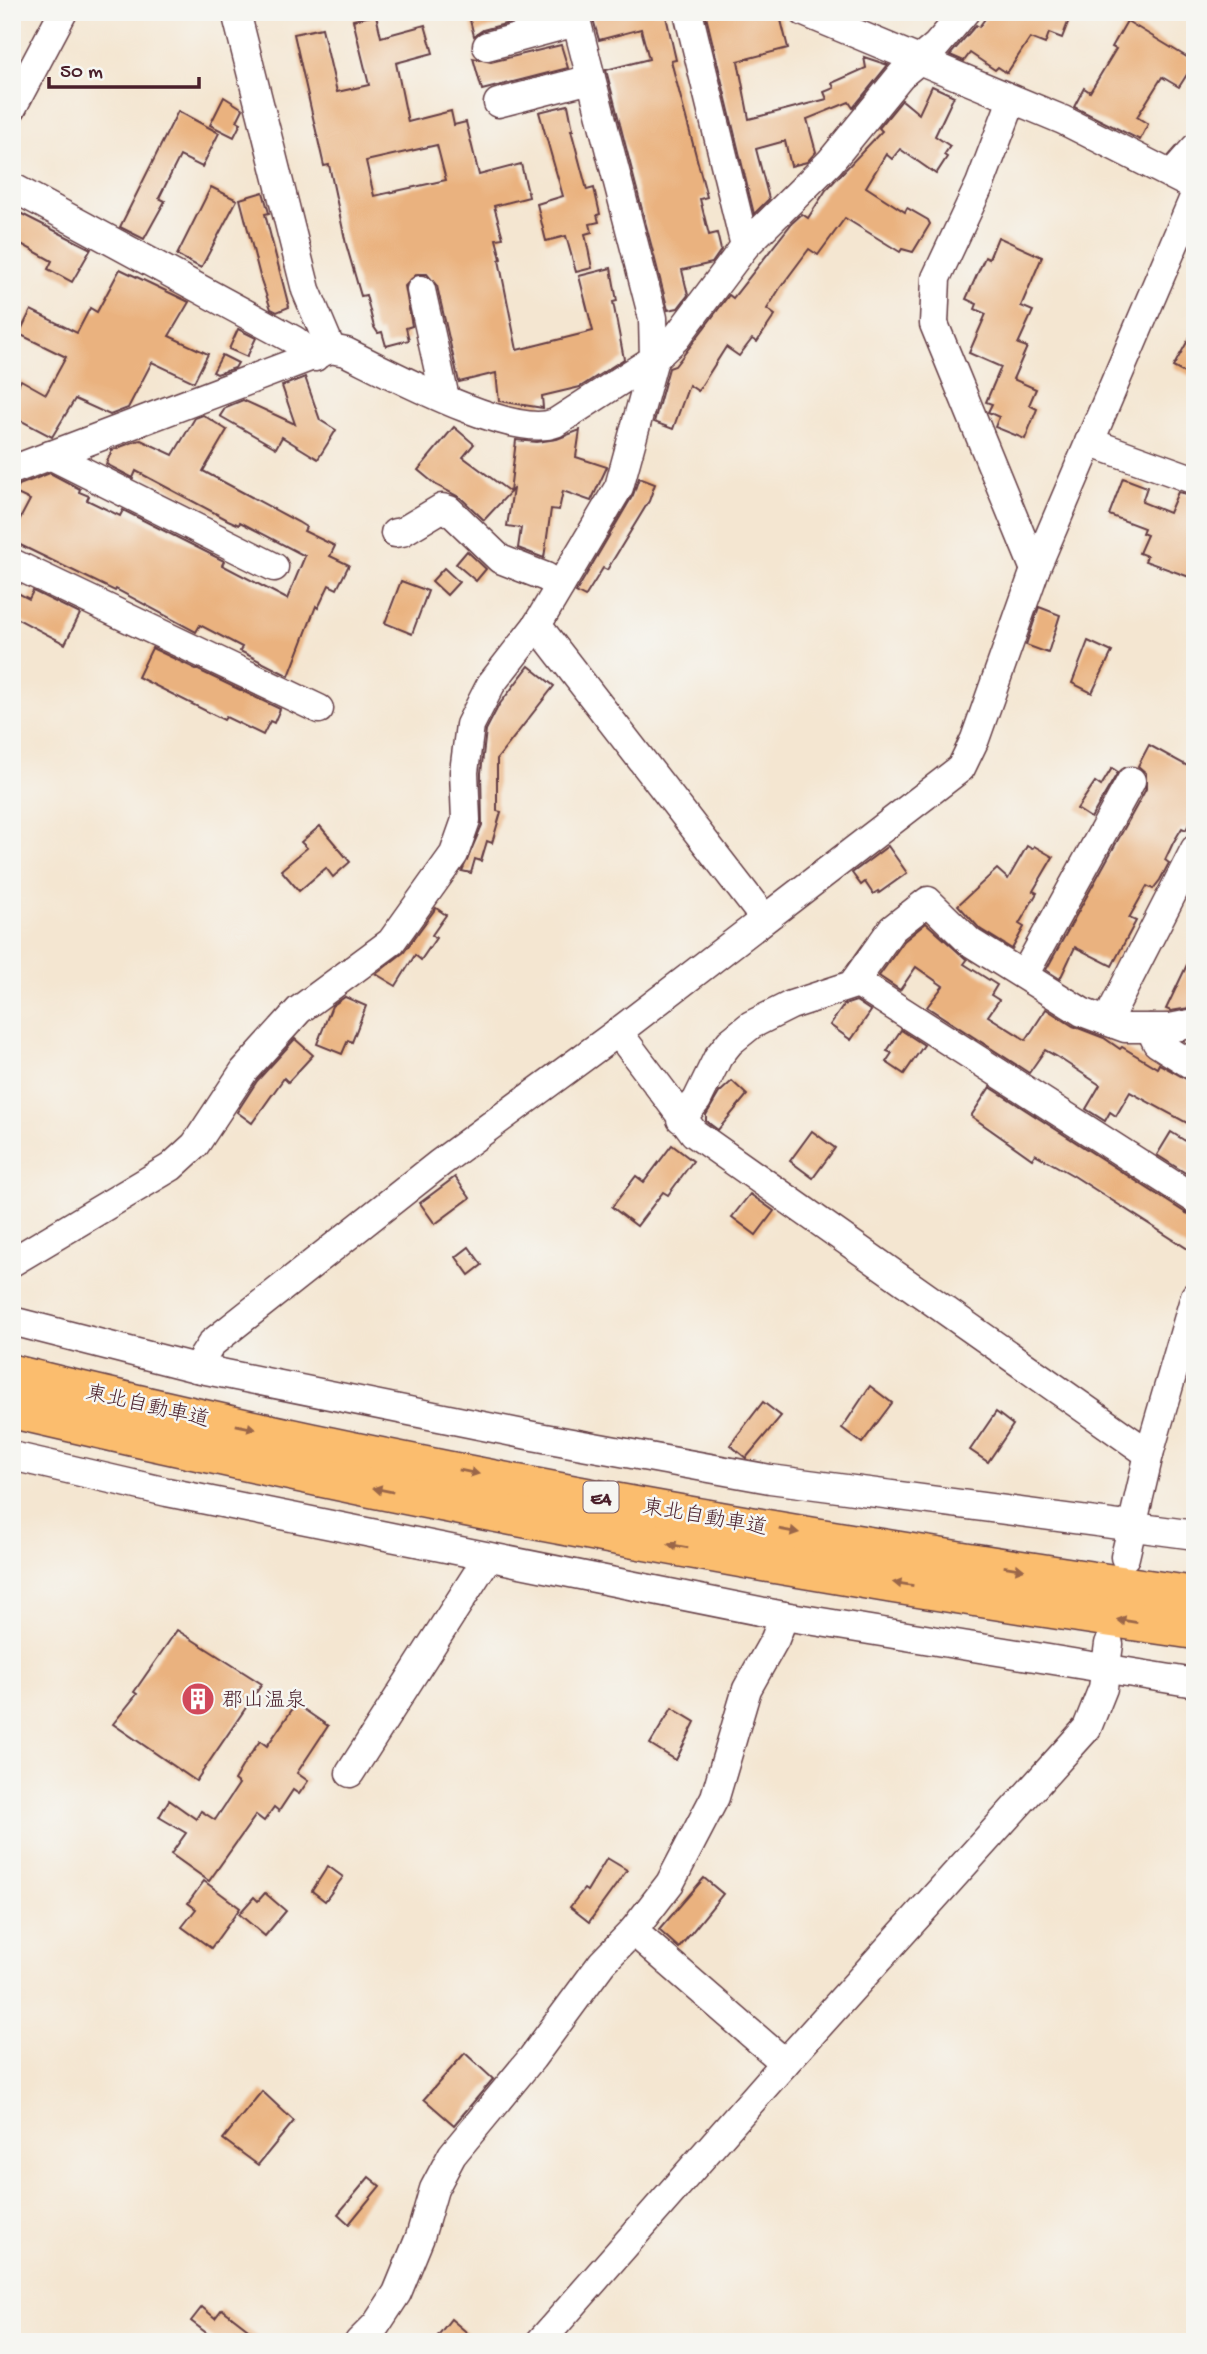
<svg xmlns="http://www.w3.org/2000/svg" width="1207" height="2354" font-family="'Gochi Hand','Klee One',sans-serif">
<rect width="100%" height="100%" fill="#f6f6f2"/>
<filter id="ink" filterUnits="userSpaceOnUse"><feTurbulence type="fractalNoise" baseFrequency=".0143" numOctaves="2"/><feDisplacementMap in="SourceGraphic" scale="14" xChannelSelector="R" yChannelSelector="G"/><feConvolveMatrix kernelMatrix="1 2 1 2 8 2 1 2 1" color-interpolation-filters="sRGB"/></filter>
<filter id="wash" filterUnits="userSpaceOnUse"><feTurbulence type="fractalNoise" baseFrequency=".00686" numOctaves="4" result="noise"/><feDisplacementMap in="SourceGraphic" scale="28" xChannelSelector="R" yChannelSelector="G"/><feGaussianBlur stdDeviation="1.57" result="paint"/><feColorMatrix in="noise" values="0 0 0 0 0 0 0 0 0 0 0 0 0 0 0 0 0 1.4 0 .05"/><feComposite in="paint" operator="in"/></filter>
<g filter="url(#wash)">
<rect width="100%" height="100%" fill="#f4e6d1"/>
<g id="blocks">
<g fill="#eab27f" fill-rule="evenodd">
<path d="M 468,12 L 513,12 L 516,21 L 483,30 L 474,36 Z"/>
<path d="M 591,12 L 665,12 L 676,60 L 671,61 L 707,197 L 700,199 L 709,235 L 717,233 L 721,250 L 712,263 L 682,270 L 688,295 L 678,308 L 668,310 L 606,70 L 649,59 L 641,29 L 599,40 Z"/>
<path d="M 705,12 L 779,12 L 788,48 L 738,61 L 749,119 L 827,99 L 824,92 L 834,88 L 832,83 L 866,68 L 864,57 L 888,65 L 853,108 L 849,102 L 807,119 L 816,152 L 807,162 L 791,166 L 785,141 L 756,149 L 769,199 L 754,214 Z"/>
<path d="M 990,12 L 1072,12 L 1062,38 L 1049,33 L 1045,44 L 1030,38 L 1007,73 L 998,67 L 995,70 L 970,53 L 964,61 L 950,55 L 976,25 L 979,27 Z"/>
<path d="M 376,15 L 381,37 L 425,25 L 433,53 L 396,63 L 408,122 L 451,111 L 454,125 L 466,122 L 479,175 L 521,164 L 529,197 L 494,206 L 503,238 L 496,239 L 501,259 L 499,260 L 517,350 L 593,331 L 579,276 L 611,268 L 617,301 L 613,302 L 624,359 L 580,387 L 542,396 L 543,408 L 499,401 L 496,373 L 459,382 L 437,286 L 427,274 L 417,274 L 405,286 L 412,326 L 406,328 L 409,340 L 386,346 L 382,332 L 378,333 L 374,327 L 366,295 L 361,296 L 346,244 L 329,165 L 324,166 L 294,34 L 322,28 L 337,92 L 369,85 L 353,20 ZM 437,145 L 446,180 L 374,196 L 366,161 Z"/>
<path d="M 1127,21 L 1195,62 L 1179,87 L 1162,77 L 1137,117 L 1148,124 L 1140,140 L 1074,107 L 1084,88 L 1090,92 L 1116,49 L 1112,47 Z"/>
<path d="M 561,45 L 568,68 L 482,90 L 473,58 L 491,62 Z"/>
<path d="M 932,86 L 954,96 L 935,136 L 950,146 L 944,155 L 947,157 L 936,174 L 900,149 L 892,159 L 886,154 L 866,187 L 905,212 L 907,208 L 928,220 L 930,224 L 913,252 L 902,249 L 900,252 L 845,218 L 818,255 L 809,249 L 780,288 L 767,309 L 775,315 L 757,342 L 752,339 L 739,356 L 726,347 L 698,391 L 689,385 L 673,429 L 654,422 L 669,368 L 675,366 L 689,348 L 729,295 L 733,298 L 792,223 L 802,214 L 808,218 L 826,190 L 882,131 L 879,128 L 902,100 L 919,114 Z"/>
<path d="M 224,97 L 243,109 L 237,121 L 241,123 L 234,137 L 210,125 Z"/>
<path d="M 568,105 L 573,130 L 571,130 L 587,190 L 594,188 L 600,214 L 597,215 L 599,222 L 590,224 L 592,232 L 585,234 L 592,268 L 576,272 L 566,236 L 546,241 L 537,204 L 563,196 L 539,112 Z"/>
<path d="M 178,111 L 219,133 L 202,167 L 180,156 L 159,198 L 165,201 L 144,239 L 120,227 Z"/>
<path d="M 211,187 L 237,200 L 201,268 L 177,255 Z"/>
<path d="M 263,192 L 269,213 L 265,214 L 289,307 L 277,312 L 271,309 L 261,280 L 240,199 Z"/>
<path d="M 12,209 L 91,249 L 72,282 L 48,269 L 52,261 L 12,239 Z"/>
<path d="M 998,237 L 1042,257 L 1021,306 L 1033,311 L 1018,344 L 1027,347 L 1013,379 L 1036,389 L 1029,405 L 1037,409 L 1025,439 L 995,427 L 999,417 L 988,412 L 992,404 L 986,402 L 1001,367 L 969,353 L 986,314 L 975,309 L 977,304 L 966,299 L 985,257 L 989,259 Z"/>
<path d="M 120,269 L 189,302 L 169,336 L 208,354 L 194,382 L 152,362 L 128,408 L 110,415 L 75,399 L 52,437 L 12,416 L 12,397 L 21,380 L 46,394 L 66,357 L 19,334 L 31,310 L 77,333 L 90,308 L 97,312 Z"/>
<path d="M 1195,328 L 1195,368 L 1190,376 L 1173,367 Z"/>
<path d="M 238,329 L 256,338 L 247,357 L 229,349 Z"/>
<path d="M 222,355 L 238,363 L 235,368 L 217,374 L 213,372 Z"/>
<path d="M 305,377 L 320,420 L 336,430 L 318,459 L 282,437 L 276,448 L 220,416 L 226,407 L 243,400 L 295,424 L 282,386 Z"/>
<path d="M 203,415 L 227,430 L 203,471 L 298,522 L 306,527 L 304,531 L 335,546 L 330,556 L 349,565 L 337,589 L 329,585 L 318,608 L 316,606 L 289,676 L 240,651 L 242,647 L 200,625 L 196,632 L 116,589 L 115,591 L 12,541 L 12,534 L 30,500 L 15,493 L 19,485 L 50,473 L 80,489 L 79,492 L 89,496 L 87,500 L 120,516 L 123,510 L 224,561 L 222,565 L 287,599 L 305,556 L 240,522 L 239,525 L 228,520 L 136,471 L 133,478 L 106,464 L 112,450 L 136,441 L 141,440 L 173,455 L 195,418 Z"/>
<path d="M 454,427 L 474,444 L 463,457 L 510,492 L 516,440 L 537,442 L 557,439 L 580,430 L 576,457 L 607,467 L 591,501 L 563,491 L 559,510 L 551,509 L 544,558 L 518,548 L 521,528 L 507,526 L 513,489 L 484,520 L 461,498 L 436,485 L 418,470 Z"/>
<path d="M 639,478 L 655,484 L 649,501 L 607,570 L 603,568 L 585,597 L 576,592 L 633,495 Z"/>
<path d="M 1123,478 L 1147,487 L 1142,502 L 1169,513 L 1178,492 L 1195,496 L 1195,579 L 1145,561 L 1147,556 L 1139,553 L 1147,535 L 1142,533 L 1144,528 L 1109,515 Z"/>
<path d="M 467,551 L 486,569 L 476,581 L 456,564 Z"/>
<path d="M 444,568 L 459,582 L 447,595 L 432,581 Z"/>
<path d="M 401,581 L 428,591 L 412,634 L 385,623 Z"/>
<path d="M 12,590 L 29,599 L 33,591 L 80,614 L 65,644 L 12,616 Z"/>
<path d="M 1039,607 L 1060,615 L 1048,653 L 1026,645 Z"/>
<path d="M 1088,641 L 1112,652 L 1092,693 L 1072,683 Z"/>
<path d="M 152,648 L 280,709 L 274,723 L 270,721 L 263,735 L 226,717 L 224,720 L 138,677 Z"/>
<path d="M 529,666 L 554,686 L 497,759 L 497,811 L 501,812 L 492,843 L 487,841 L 481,861 L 475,859 L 471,873 L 462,871 L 482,825 L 481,773 L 486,730 L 499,705 Z"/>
<path d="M 1149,745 L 1195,770 L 1195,812 L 1186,830 L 1182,828 L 1173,843 L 1165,860 L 1169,863 L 1160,880 L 1153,889 L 1147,886 L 1129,918 L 1136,921 L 1112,966 L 1075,947 L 1060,979 L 1046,970 L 1146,789 L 1146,773 L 1138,766 Z"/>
<path d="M 1112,768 L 1118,772 L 1091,818 L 1077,809 L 1095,782 L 1101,786 Z"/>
<path d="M 320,826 L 350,862 L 333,877 L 326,868 L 299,891 L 281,870 L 307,848 L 301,842 Z"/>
<path d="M 888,846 L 907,873 L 879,893 L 878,891 L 873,894 L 865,882 L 861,885 L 852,873 Z"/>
<path d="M 1027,846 L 1032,849 L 1034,846 L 1053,857 L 1033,891 L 1037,893 L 1019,924 L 1024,927 L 1012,949 L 980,929 L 958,905 L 997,869 L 1008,879 Z"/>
<path d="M 436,908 L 446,915 L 432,935 L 436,938 L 421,960 L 415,955 L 396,986 L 376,974 L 404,952 Z"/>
<path d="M 926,923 L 967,960 L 964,964 L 997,985 L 991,995 L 999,1000 L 988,1016 L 1026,1040 L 1046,1009 L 1073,1026 L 1104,1038 L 1120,1049 L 1122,1047 L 1157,1068 L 1159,1064 L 1195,1084 L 1195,1111 L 1187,1123 L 1130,1092 L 1116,1116 L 1110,1112 L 1105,1121 L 1086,1109 L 1100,1085 L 1056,1056 L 1045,1050 L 1029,1073 L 927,1007 L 943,986 L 916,967 L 900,990 L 879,976 L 904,941 Z"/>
<path d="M 1195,948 L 1195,1007 L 1171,1011 L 1166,1009 Z"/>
<path d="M 345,997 L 366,1006 L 352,1042 L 348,1040 L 342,1054 L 317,1044 L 332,1006 Z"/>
<path d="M 856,1001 L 871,1011 L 851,1040 L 830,1025 L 844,1005 Z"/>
<path d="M 901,1030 L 924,1045 L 904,1074 L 886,1062 L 892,1053 L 887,1051 Z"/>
<path d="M 295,1039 L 313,1055 L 288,1082 L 284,1078 L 252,1123 L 237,1112 L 257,1081 Z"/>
<path d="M 732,1081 L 747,1095 L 718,1130 L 706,1121 L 706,1115 L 719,1093 Z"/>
<path d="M 990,1087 L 1186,1213 L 1195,1216 L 1195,1238 L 1188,1249 L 1074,1176 L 1035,1154 L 1032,1159 L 971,1116 Z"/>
<path d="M 812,1131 L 835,1148 L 813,1178 L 790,1161 Z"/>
<path d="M 1171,1132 L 1195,1147 L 1195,1179 L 1157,1155 Z"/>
<path d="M 672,1145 L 693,1161 L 668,1195 L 663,1192 L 637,1226 L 612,1207 L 636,1176 L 644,1182 Z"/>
<path d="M 455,1177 L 470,1198 L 435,1224 L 420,1203 Z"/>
<path d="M 750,1194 L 774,1211 L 756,1235 L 732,1217 Z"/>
<path d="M 469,1247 L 482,1265 L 469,1275 L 456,1257 Z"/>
<path d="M 870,1386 L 892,1403 L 862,1443 L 842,1428 Z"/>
<path d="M 763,1402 L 781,1416 L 746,1458 L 730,1445 Z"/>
<path d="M 996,1412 L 1013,1425 L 988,1462 L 970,1450 Z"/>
<path d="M 177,1630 L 262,1684 L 196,1781 L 113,1724 L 137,1694 L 134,1692 Z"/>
<path d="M 296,1704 L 328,1726 L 297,1773 L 308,1781 L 299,1794 L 293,1790 L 279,1811 L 274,1807 L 264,1821 L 256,1815 L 209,1881 L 171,1854 L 186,1833 L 159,1817 L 169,1800 L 196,1819 L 201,1811 L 215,1820 L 239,1784 L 234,1780 L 243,1765 L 260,1741 L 267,1746 Z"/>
<path d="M 672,1708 L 695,1722 L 676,1760 L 650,1744 Z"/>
<path d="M 607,1858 L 627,1870 L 589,1922 L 570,1907 L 584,1889 L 587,1891 Z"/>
<path d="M 328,1866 L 343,1877 L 325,1901 L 312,1891 Z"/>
<path d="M 704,1878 L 723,1894 L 679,1948 L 659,1930 Z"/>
<path d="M 204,1881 L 240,1908 L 211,1948 L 182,1927 L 196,1909 L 188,1903 Z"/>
<path d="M 265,1893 L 286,1911 L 265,1936 L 239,1914 L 254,1897 L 258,1901 Z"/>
<path d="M 465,2053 L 493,2079 L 454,2125 L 424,2099 Z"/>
<path d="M 262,2091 L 294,2121 L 258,2165 L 223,2139 Z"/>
<path d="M 369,2177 L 380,2186 L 349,2224 L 338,2214 Z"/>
<path d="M 202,2307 L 215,2318 L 222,2309 L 265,2342 L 218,2342 L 191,2321 Z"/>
<path d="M 451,2319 L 478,2342 L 433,2342 Z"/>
</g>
</g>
</g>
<g filter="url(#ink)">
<use href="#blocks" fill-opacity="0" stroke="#643d44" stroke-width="2"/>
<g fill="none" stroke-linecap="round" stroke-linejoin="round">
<defs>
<g id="minor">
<path d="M 236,12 L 306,290 L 331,349"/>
<path d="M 688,12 L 745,246"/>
<path d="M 804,12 L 1063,120 L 1195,187"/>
<path d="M 487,46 L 576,22"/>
<path d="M 1012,100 L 980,184 L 936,278 L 934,324 L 1035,570"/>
<path d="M 498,103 L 591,79"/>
<path d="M 12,108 L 63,12"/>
<path d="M 1172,174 L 1195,148"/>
<path d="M 12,187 L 294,340 L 315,357"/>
<path d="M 421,290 L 445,398"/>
<path d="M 1089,442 L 1195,480"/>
<path d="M 50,455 L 274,567"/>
<path d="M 12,470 L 331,349 L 346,352 C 389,373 512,440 555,423 L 654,359 L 676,338 L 745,246 L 830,162 L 901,75 L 936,46 L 965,12"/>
<path d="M 395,533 L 402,532 L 442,508 L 449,510 L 500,559 L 546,577 L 560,586"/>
<path d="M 12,563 L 319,709"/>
<path d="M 537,625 L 764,918"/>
<path d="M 1024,975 L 1131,781"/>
<path d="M 855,981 L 1195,1199"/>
<path d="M 1107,1021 L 1195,849"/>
<path d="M 1150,1028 L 1157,1043 L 1195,1067"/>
<path d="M 618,1032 L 694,1133 L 1149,1454"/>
<path d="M 681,1119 L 697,1100 L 718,1057 L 730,1042 L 751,1025 L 791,1005 L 852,985 L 892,929 L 928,901 L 970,942 L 1082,1012 L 1125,1028 L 1170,1028 L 1195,1023"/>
<path d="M 12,1262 L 171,1167 L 195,1145 L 244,1071 L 299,1010 L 391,942 L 454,854 L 466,820 L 464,772 L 470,725 L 491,684 L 537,625 L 619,487 L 654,359 L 653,318 L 574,12"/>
<path d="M 12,1321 L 196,1368 L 533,1436 L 770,1479 L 1195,1535"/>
<path d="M 196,1368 L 212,1343 L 440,1163 L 618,1032 L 961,768 L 975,739 L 1035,570 L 1195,195"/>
<path d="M 12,1456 L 167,1492 L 784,1616 L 1195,1683"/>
<path d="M 1125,1557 L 1149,1454 L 1195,1296"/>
<path d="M 350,1773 L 488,1557"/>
<path d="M 633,1931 L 785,2063"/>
<path d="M 359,2342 L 376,2325 L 397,2293 L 420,2237 L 434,2189 L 452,2155 L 532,2058 L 602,1963 L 633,1931 L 670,1883 L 715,1797 L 747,1689 L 775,1639 L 784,1616"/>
<path d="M 540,2342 L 785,2063 L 1087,1728 L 1103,1688 L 1109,1644"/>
</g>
<g id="highway">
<path d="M 12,1374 C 400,1470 800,1539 1195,1596"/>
<path d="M 12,1409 C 403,1501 798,1574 1195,1630"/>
</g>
</defs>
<use href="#minor" stroke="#643d44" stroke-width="31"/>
<use href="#highway" stroke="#643d44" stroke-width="41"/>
<use href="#minor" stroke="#fff" stroke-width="28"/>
<use href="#highway" stroke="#fbbd6e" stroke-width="38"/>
</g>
<defs><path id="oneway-solid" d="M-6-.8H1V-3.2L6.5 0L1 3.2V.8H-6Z" transform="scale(1.75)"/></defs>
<g fill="#9a6649">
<use href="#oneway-solid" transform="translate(246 1427) rotate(12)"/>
<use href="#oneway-solid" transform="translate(469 1472) rotate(11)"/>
<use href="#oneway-solid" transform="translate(383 1490) rotate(-169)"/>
<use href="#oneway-solid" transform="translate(789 1531) rotate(10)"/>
<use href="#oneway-solid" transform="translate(678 1546) rotate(-170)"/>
<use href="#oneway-solid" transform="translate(1014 1568) rotate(9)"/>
<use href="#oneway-solid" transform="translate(903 1584) rotate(-171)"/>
<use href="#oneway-solid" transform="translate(1127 1621) rotate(-171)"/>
</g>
</g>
<defs>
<symbol id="building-disc" viewBox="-11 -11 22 22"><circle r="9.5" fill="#d1495b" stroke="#f6f6f2"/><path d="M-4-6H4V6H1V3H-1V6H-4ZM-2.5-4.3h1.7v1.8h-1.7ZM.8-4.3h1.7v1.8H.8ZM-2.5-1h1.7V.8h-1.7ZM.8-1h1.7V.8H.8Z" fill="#fff"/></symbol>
</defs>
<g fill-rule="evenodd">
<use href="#building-disc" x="179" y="1680" width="38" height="38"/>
</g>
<g text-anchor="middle" stroke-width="5" stroke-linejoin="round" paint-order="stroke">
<rect fill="#f6f6f2" stroke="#7e6067" stroke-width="2" x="583.5" y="1481.5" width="35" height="31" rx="5"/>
<g font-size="19" font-weight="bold" fill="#4a1f2b">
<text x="601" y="1504">E4</text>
</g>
<g font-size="21" fill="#4a1f2b" stroke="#f6f6f2">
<text transform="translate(148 1405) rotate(13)" y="7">東北自動車道</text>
<text transform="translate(705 1516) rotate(10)" y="7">東北自動車道</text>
</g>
<g font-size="21" fill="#4a1f2b" stroke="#f6f6f2" text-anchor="start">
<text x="222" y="1706">郡山温泉</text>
</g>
</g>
<rect width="1207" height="2354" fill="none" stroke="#f6f6f2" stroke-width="42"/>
<path d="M49 77v10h150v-10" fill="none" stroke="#4a1f2b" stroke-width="3.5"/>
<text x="60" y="77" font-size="21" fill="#4a1f2b" stroke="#f6f6f2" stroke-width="5" paint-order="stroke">50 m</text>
</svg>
